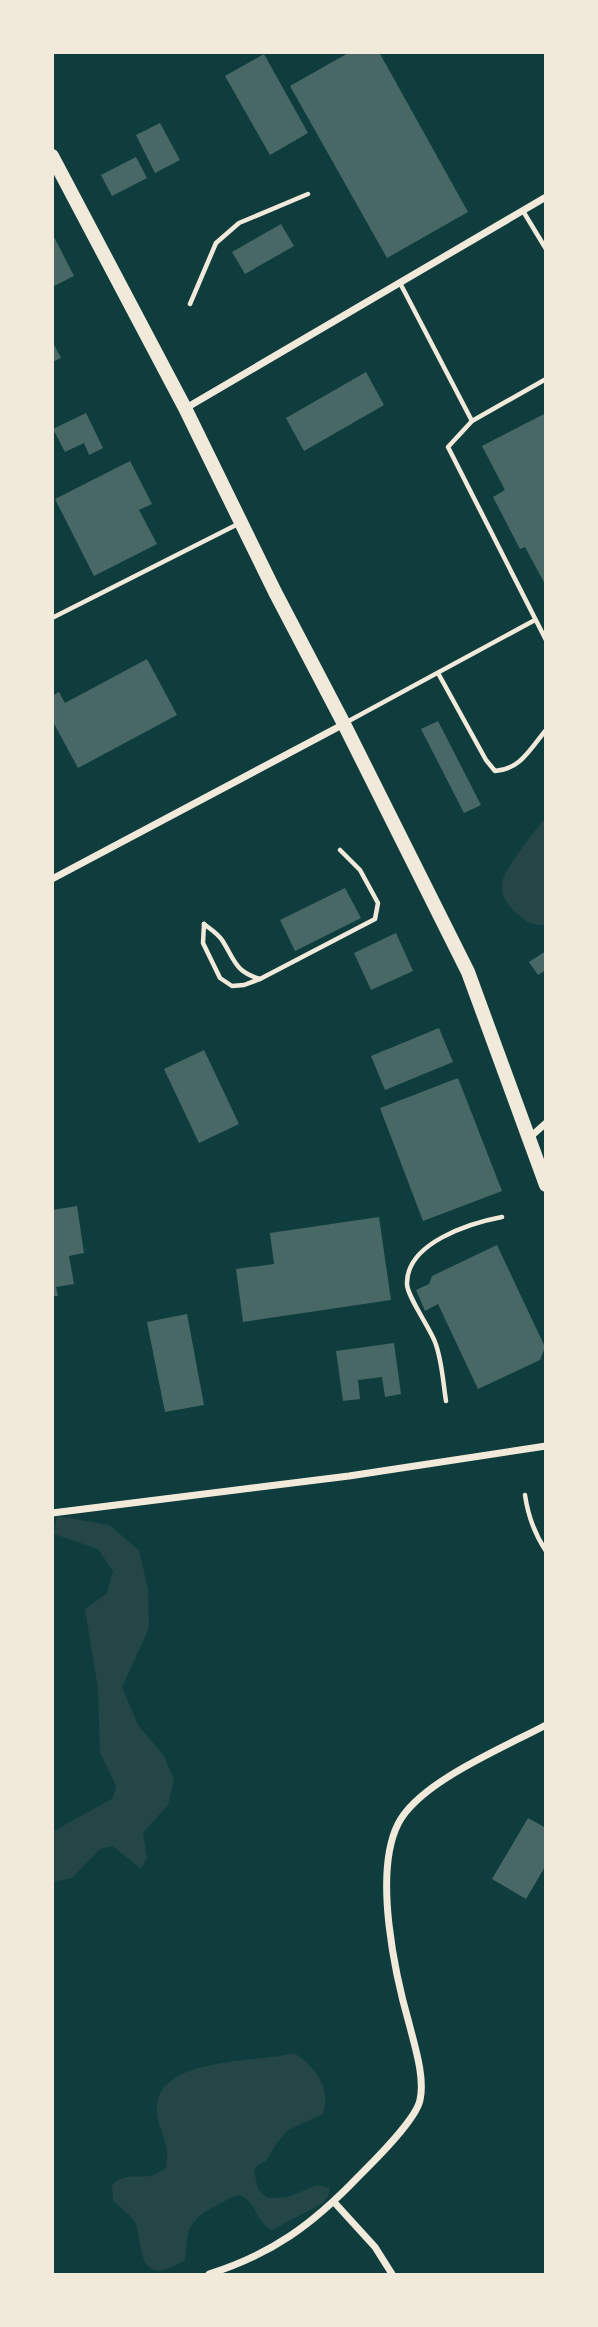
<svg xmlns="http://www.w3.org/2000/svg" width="598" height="2327" font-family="'Varela Round',sans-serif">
<rect width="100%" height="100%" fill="#0f3d3e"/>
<g fill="#244646">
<path d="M 545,818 L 545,925 C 532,926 525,921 516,913 C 508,906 500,894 502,883 C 505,867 535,831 545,818 Z"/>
<path d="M 57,1516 L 109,1525 L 139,1550 L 148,1589 L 149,1628 L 122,1687 L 138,1725 L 164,1756 L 174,1780 L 168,1805 L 143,1833 L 147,1858 L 141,1869 L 113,1846 L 100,1849 L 72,1878 L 53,1882 L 52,1832 L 113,1798 L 116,1786 L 100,1752 L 98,1689 L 85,1609 L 107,1593 L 113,1571 L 98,1549 L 54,1534 Z"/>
<path d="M 294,2053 C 315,2066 332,2089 323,2114 L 288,2130 L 276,2144 L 267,2160 L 256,2167 L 254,2171 L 258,2189 L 267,2198 L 288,2197 L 317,2185 L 330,2188 L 328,2196 L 323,2203 L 272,2230 C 258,2224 256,2205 244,2197 C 237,2193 229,2199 223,2202 C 208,2210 193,2216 188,2234 C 185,2243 188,2252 184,2261 C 177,2264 169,2269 163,2270 C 136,2275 143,2234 134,2221 C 130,2214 120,2207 113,2201 L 112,2185 C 124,2173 135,2178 150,2176 C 155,2175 161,2171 166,2168 C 166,2163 168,2157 167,2152 C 166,2136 155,2122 157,2105 C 162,2056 260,2063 294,2053 Z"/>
</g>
<g fill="#486865">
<path d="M 350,52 L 379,52 L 468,212 L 387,258 L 290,86 Z"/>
<path d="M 264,54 L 308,133 L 270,155 L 225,76 Z"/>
<path d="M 160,123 L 180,160 L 155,173 L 136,135 Z"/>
<path d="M 136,157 L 147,178 L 112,196 L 101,175 Z"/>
<path d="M 281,224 L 294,246 L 245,274 L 232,252 Z"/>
<path d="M 52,233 L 74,276 L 52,287 Z"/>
<path d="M 52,341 L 61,358 L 52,362 Z"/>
<path d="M 366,372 L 384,405 L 304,451 L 286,418 Z"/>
<path d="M 86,413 L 103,448 L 89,455 L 84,443 L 65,452 L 53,429 Z"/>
<path d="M 546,413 L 546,586 L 525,547 L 520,549 L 493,497 L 505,490 L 482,446 Z"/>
<path d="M 130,461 L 152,504 L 139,510 L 157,544 L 94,576 L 55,499 Z"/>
<path d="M 147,659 L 177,715 L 78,768 L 52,720 L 52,696 L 59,692 L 65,703 Z"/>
<path d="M 438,721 L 481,805 L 464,813 L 421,729 Z"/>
<path d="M 345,888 L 361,918 L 295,951 L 280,920 Z"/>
<path d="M 396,933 L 413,971 L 371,990 L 354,953 Z"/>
<path d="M 546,951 L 546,970 L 538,975 L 529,962 Z"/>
<path d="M 439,1028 L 453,1062 L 385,1090 L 371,1056 Z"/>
<path d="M 204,1050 L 239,1124 L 199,1143 L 164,1069 Z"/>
<path d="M 458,1078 L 502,1191 L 423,1221 L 380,1108 Z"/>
<path d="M 77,1206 L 84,1253 L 69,1256 L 74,1284 L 56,1287 L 58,1296 L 52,1296 L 52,1210 Z"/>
<path d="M 379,1217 L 391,1300 L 243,1322 L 236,1269 L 274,1264 L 270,1233 Z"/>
<path d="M 497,1245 L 545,1347 L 540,1360 L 478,1389 L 438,1304 L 425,1311 L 416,1290 L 429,1284 L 432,1276 Z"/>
<path d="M 187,1314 L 204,1405 L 165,1412 L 147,1322 Z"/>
<path d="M 394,1343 L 401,1394 L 385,1397 L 382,1377 L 358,1380 L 360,1399 L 343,1401 L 336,1351 Z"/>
<path d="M 528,1818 L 546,1828 L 546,1865 L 526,1899 L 492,1879 Z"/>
</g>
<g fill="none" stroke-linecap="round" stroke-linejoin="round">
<g stroke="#f1e9da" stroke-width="4.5">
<path d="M 523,211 L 546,249"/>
<path d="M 400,283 L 472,421"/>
<path d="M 190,304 L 216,243 L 239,223 L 308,194"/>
<path d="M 546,379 L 472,421 L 448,447 L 546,640"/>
<path d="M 52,618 L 240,523"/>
<path d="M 438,673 L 486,760 L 495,771 C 521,769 530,749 546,730"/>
<path d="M 345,723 L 535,620"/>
<path d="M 204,924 L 203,943 L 220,978 L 232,986 L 244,985 L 260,979 L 375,919 L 378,903 L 360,870 L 340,850"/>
<path d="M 204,924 C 210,929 217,933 222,940 C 235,960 234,971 260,979"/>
<path d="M 446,1401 C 443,1382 442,1360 435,1342 C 430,1328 407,1296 407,1284 C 406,1243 470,1223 502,1217"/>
<path d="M 525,1495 C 528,1516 534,1533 546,1551"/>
</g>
<g stroke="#f1e9da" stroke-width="7">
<path d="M 186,408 L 546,197"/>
<path d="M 52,879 L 344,724"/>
<path d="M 528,1139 L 546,1123"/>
<path d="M 52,1513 L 349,1476 L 546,1446"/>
<path d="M 334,2202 L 375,2247 L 392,2274"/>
<path d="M 209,2274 C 272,2254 312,2225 358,2177 C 373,2162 416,2120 420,2100 C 425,2078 415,2047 410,2027 C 395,1975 373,1874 398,1824 C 419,1782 505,1747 546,1725"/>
</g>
<path stroke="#f1e9da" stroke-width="14" d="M 52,156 L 185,408 L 275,592 L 344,724 L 468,972 L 546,1185"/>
</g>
<rect width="598" height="2327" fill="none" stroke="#f1e9da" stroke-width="108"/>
</svg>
